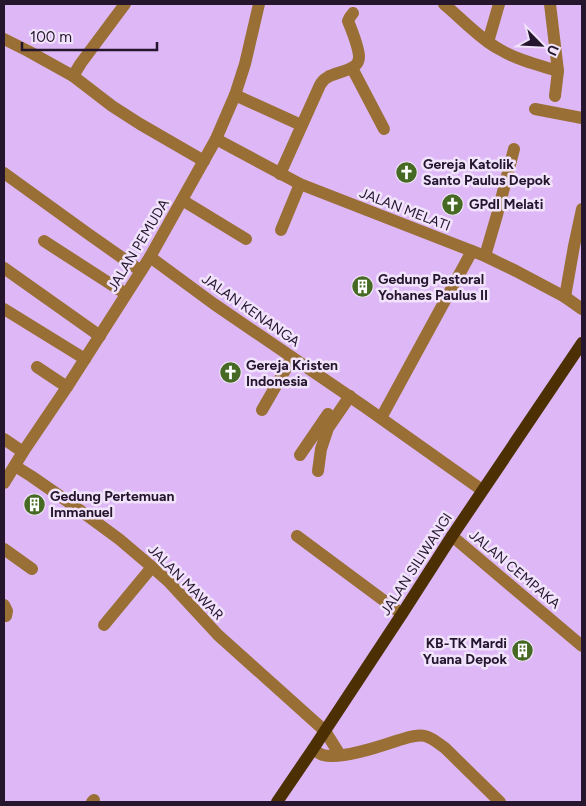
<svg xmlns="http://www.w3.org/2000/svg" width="586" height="806" font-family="Figtree,sans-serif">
<rect width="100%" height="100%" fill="#deb8f6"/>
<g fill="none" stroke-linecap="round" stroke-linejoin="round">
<g stroke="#996f36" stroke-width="12">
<path d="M 125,4 L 81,63 L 73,76 L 112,106 L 140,124 L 204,161"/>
<path d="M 444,4 C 461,18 480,39 499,49 C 517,60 538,65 558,71"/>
<path d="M 550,4 L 558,71 L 555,96"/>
<path d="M 4,39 L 28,51 L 73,76"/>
<path d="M 488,42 L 499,4"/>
<path d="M 352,68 L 384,129"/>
<path d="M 235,95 L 301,125"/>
<path d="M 535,109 L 582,118"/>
<path d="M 216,139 L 300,184 L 485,256 L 516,271 L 565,297 L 582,309"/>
<path d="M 4,173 L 87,233 L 141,271"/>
<path d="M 280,174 L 320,85 C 322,81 324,79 328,77 C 338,71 360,71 359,56 C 358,45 352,31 348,21 L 350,17 L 353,13"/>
<path d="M 182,200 L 246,239"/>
<path d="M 281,230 L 300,184"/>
<path d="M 44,241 L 126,294"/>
<path d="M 485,256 L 497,215 L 514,149"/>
<path d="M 150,257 L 214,304 L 365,407 L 482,490"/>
<path d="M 4,268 L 100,336"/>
<path d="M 565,297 L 574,246 L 582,209"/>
<path d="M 4,309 L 85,359"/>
<path d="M 37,367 L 67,387"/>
<path d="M 262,410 L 292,358"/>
<path d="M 381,418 L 472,251"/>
<path d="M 4,439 L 23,452"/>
<path d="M 300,455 L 328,414"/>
<path d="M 15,466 L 31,476 L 70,503 L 119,539 L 152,567 L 168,581 L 218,635 L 325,731 L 340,755"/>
<path d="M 318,471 L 321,449 L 328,428 L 350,396"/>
<path d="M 4,483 L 23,452 L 67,387 L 150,257 L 216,139 L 235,95 L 245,64 L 259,4"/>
<path d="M 297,536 L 402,614"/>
<path d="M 452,536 L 582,646"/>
<path d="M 4,549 L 32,569"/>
<path d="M 4,605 L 7,611 L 6,616"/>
<path d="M 104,625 L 152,567"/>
<path d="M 313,749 C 317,752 320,754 323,755 C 341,760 381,746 399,740 C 407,738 416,734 425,736 C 433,738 439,744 445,748 L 500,802"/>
<path d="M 92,802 L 94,800"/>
</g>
<path stroke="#4c3004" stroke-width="12" d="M 277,802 L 313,749 L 402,614 L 452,536 L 582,343"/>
</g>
<defs>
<symbol id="church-disc" viewBox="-11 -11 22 22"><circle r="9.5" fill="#466a23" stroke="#f2e3fc"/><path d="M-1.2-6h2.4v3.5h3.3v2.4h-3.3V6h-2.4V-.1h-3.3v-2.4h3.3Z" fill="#fff"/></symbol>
<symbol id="building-disc" viewBox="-11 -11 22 22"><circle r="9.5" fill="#466a23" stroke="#f2e3fc"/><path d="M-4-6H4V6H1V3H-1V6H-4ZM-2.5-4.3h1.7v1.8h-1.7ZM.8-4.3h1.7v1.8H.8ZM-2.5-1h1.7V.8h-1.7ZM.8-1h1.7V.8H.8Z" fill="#fff"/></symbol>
</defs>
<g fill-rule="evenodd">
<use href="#church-disc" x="394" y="160" width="25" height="25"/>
<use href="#church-disc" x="440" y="192" width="25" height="25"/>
<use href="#building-disc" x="350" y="274" width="25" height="25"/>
<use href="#church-disc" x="218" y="360" width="25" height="25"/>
<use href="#building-disc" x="22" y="492" width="25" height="25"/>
<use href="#building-disc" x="510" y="638" width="25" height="25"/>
</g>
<g text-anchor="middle" stroke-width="5" stroke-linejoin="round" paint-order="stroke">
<g font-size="14" font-weight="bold" fill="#25162d" stroke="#f2e3fc" text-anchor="start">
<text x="423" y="169">Gereja Katolik<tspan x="423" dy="16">Santo Paulus Depok</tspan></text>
<text x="469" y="209">GPdI Melati</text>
<text x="378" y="284">Gedung Pastoral<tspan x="378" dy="16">Yohanes Paulus II</tspan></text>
<text x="246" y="370">Gereja Kristen<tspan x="246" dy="16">Indonesia</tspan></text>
<text x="50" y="501">Gedung Pertemuan<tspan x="50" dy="16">Immanuel</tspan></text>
<text x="507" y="648" text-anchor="end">KB-TK Mardi<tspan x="507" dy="16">Yuana Depok</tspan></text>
</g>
<g font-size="14" fill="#25162d" stroke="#f2e3fc">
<text transform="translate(405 209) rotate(21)" y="5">JALAN MELATI</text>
<text transform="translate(138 245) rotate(-59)" y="5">JALAN PEMUDA</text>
<text transform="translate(251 310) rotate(35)" y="5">JALAN KENANGA</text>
<text transform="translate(416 564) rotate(-57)" y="5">JALAN SILIWANGI</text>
<text transform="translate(515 569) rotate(40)" y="5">JALAN CEMPAKA</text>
<text transform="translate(186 582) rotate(45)" y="5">JALAN MAWAR</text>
</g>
</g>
<rect width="586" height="806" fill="none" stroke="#25162d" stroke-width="10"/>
<g transform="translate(541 45) rotate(114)" stroke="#f2e3fc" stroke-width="4" paint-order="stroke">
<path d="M0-4L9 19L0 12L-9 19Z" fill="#25162d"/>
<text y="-8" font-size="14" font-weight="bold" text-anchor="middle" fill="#25162d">U</text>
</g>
<path d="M22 42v8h135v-8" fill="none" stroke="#25162d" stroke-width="2.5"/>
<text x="30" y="42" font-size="15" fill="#25162d" stroke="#f2e3fc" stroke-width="4" paint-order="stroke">100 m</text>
</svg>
